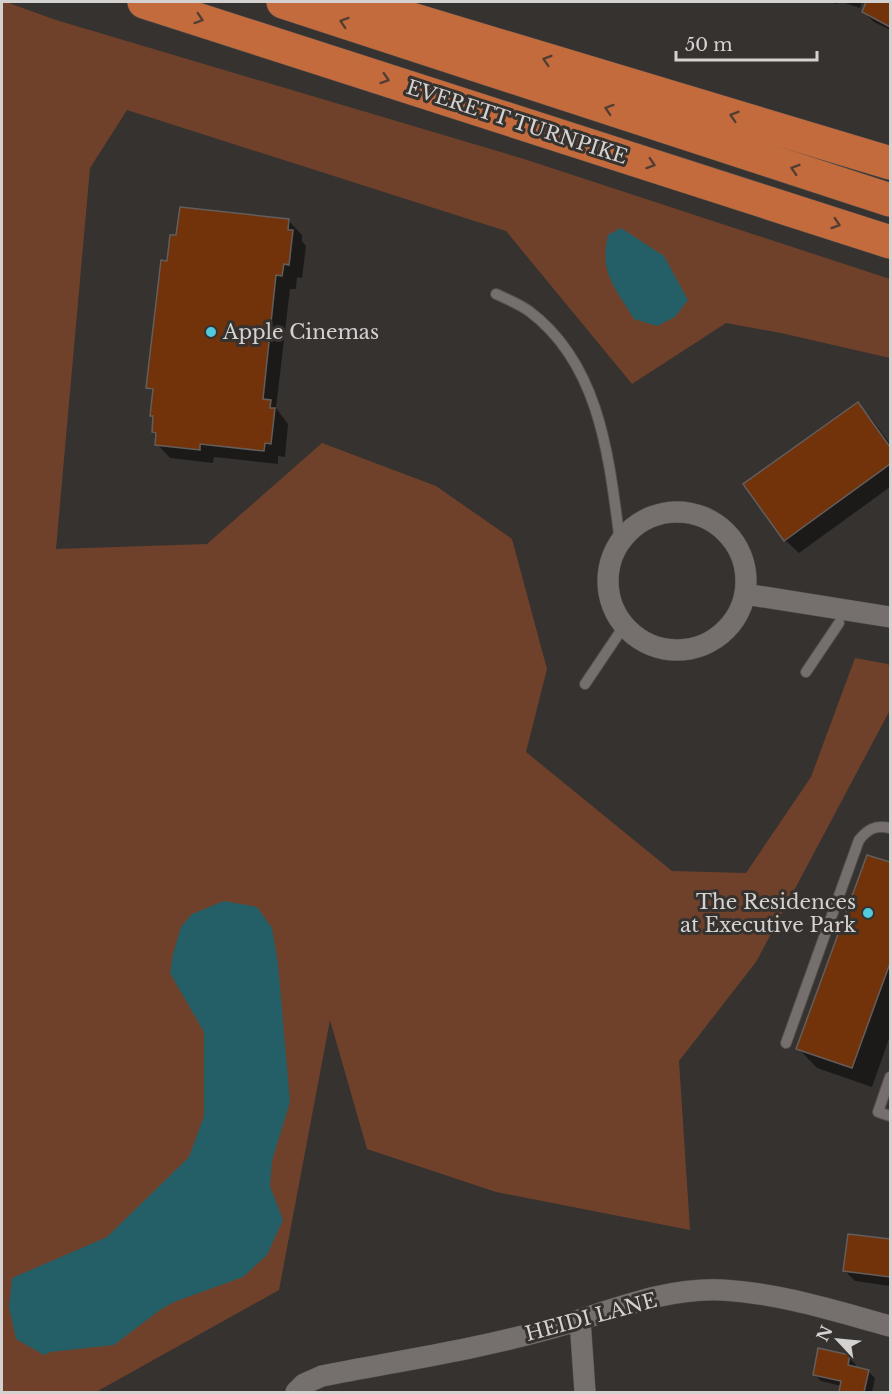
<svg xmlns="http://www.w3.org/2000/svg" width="892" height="1394" font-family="'Libre Baskerville',serif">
<rect width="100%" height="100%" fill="#363230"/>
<path fill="#70412a" d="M 2,2 L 6,2 L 56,20 L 524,159 L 890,279 L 890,358 L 781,333 L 726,323 L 632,384 L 506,231 L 127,110 L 90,168 L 56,549 L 207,544 L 322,443 L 436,486 L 512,539 L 547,669 L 526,752 L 672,871 L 746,873 L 811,777 L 855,658 L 888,664 L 890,667 L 890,710 L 756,962 L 679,1061 L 690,1230 L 496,1192 L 367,1149 L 330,1020 L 279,1290 L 96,1392 L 2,1392 Z"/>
<g fill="#245f67">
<path d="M 621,228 L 664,256 L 688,300 L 675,317 L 657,326 L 634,319 C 615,287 599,274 608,235 Z"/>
<path d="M 224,901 L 257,907 L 272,928 L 278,963 L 290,1102 L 272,1161 L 270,1186 L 283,1220 L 267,1255 L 243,1277 L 174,1302 L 160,1310 L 114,1345 L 50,1352 L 44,1355 L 16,1339 L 9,1307 L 12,1278 L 107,1237 L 189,1157 L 204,1116 L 204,1032 L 170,973 L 173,954 L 181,927 L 192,914 Z"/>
</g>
<g fill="#0007">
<path d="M 831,2 L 862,2 L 860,8 L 842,2 L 836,4 Z"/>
<path d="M 868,2 L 890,2 L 890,30 L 874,22 L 863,12 Z"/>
<path d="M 289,221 L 302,235 L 302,241 L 306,246 L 302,278 L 297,277 L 296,289 L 290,289 L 276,408 L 288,424 L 285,457 L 278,456 L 278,464 L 214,457 L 213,463 L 170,458 L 157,444 L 157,436 L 153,432 L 155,418 L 152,415 L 154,393 L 148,387 L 168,262 Z"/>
<path d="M 858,404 L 871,418 L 890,444 L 890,487 L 799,553 L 785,540 Z"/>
<path d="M 868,856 L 890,864 L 890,1036 L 872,1087 L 817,1068 L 798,1048 Z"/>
<path d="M 849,1235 L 890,1241 L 890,1286 L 855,1281 L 844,1270 Z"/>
<path d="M 850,1356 L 856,1363 L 855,1368 L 868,1371 L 875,1378 L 872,1392 L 842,1392 L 841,1386 L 821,1381 L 815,1375 Z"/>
</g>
<g fill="#72320a" stroke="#635e5c" stroke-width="1.5">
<path d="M 866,2 L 890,2 L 890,27 L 862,12 Z"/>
<path d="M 180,207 L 289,219 L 288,230 L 293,230 L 289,265 L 284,264 L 282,276 L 276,275 L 263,399 L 271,400 L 270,408 L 275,408 L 271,444 L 265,443 L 264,451 L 200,444 L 200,450 L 155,445 L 156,433 L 152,432 L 153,416 L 150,416 L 153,389 L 146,388 L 161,260 L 167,261 L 170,235 L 176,235 Z"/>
<path d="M 858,402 L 890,447 L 890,464 L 784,541 L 743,484 Z"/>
<path d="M 867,855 L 890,862 L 890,963 L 852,1068 L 796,1049 Z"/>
<path d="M 848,1234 L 890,1239 L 890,1277 L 843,1271 Z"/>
<path d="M 818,1348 L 850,1355 L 848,1365 L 869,1370 L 864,1392 L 839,1392 L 841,1381 L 813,1375 Z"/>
</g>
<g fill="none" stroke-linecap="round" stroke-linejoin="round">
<defs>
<g id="service">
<path d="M 496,294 C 507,299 519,304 529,311 C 601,365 609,459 620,542"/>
<path d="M 806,672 L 839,623"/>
<path d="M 585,684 L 624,626"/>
<path d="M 786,1043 L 859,840 C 868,829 875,825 890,828"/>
<path d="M 890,1077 L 878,1112 L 890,1116"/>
</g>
<g id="minor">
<circle cx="677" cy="581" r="69"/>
<path d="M 745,594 L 890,617"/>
<path d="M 580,1320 L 585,1392"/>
<path d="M 296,1392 L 304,1384 L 322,1376 C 398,1361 474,1350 549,1329 C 605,1314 662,1287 722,1290 C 779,1293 835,1311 890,1326"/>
</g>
<g id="motorway">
<path d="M 144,2 L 890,242"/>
<path d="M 283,2 L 890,200"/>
<path d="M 355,2 L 890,163"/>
</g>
</defs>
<use href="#service" stroke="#514e4c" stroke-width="12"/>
<use href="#minor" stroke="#514e4c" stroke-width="22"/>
<use href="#motorway" stroke="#514e4c" stroke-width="34"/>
<use href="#service" stroke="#75706e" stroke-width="10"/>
<use href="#minor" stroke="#75706e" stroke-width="21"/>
<use href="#motorway" stroke="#c36b3c" stroke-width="33"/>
</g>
<defs><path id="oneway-chevron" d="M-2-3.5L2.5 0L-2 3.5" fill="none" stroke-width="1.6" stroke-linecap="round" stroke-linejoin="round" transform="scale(1.5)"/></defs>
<g stroke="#523d32">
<use href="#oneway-chevron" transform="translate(199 19) rotate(18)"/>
<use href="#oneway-chevron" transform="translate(344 22) rotate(-162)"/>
<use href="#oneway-chevron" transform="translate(547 60) rotate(-163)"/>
<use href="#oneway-chevron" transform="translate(385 79) rotate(18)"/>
<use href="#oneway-chevron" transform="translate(609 109) rotate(-162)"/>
<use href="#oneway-chevron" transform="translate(734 116) rotate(-163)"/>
<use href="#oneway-chevron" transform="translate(651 164) rotate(18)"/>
<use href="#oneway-chevron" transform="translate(795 169) rotate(-162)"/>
<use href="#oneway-chevron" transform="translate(836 224) rotate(18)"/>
</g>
<g fill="#53cadc" stroke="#363230" stroke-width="2">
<circle cx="211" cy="332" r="6"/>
<circle cx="868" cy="913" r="6"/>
</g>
<g text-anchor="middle" stroke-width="6" stroke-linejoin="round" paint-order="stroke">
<g font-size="20" fill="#d4d2d0" stroke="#363230">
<text transform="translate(517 122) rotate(18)" y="7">EVERETT TURNPIKE</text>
<text transform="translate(591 1317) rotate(-15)" y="7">HEIDI LANE</text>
</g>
<g font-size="20" fill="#d4d2d0" stroke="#363230" text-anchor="start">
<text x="223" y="339">Apple Cinemas</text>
<text x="856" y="909" text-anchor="end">The Residences<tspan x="856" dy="23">at Executive Park</tspan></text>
</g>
</g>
<rect width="892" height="1394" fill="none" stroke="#d4d2d0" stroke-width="6"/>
<g transform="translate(838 1340) rotate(296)" stroke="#363230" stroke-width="4.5" paint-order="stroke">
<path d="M0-4.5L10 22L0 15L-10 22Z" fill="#d4d2d0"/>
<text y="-9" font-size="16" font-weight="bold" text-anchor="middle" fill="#d4d2d0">N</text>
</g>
<path d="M676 51v9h141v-9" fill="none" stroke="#d4d2d0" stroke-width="3"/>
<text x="685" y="51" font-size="18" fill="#d4d2d0" stroke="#363230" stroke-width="4.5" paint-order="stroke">50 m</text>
</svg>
